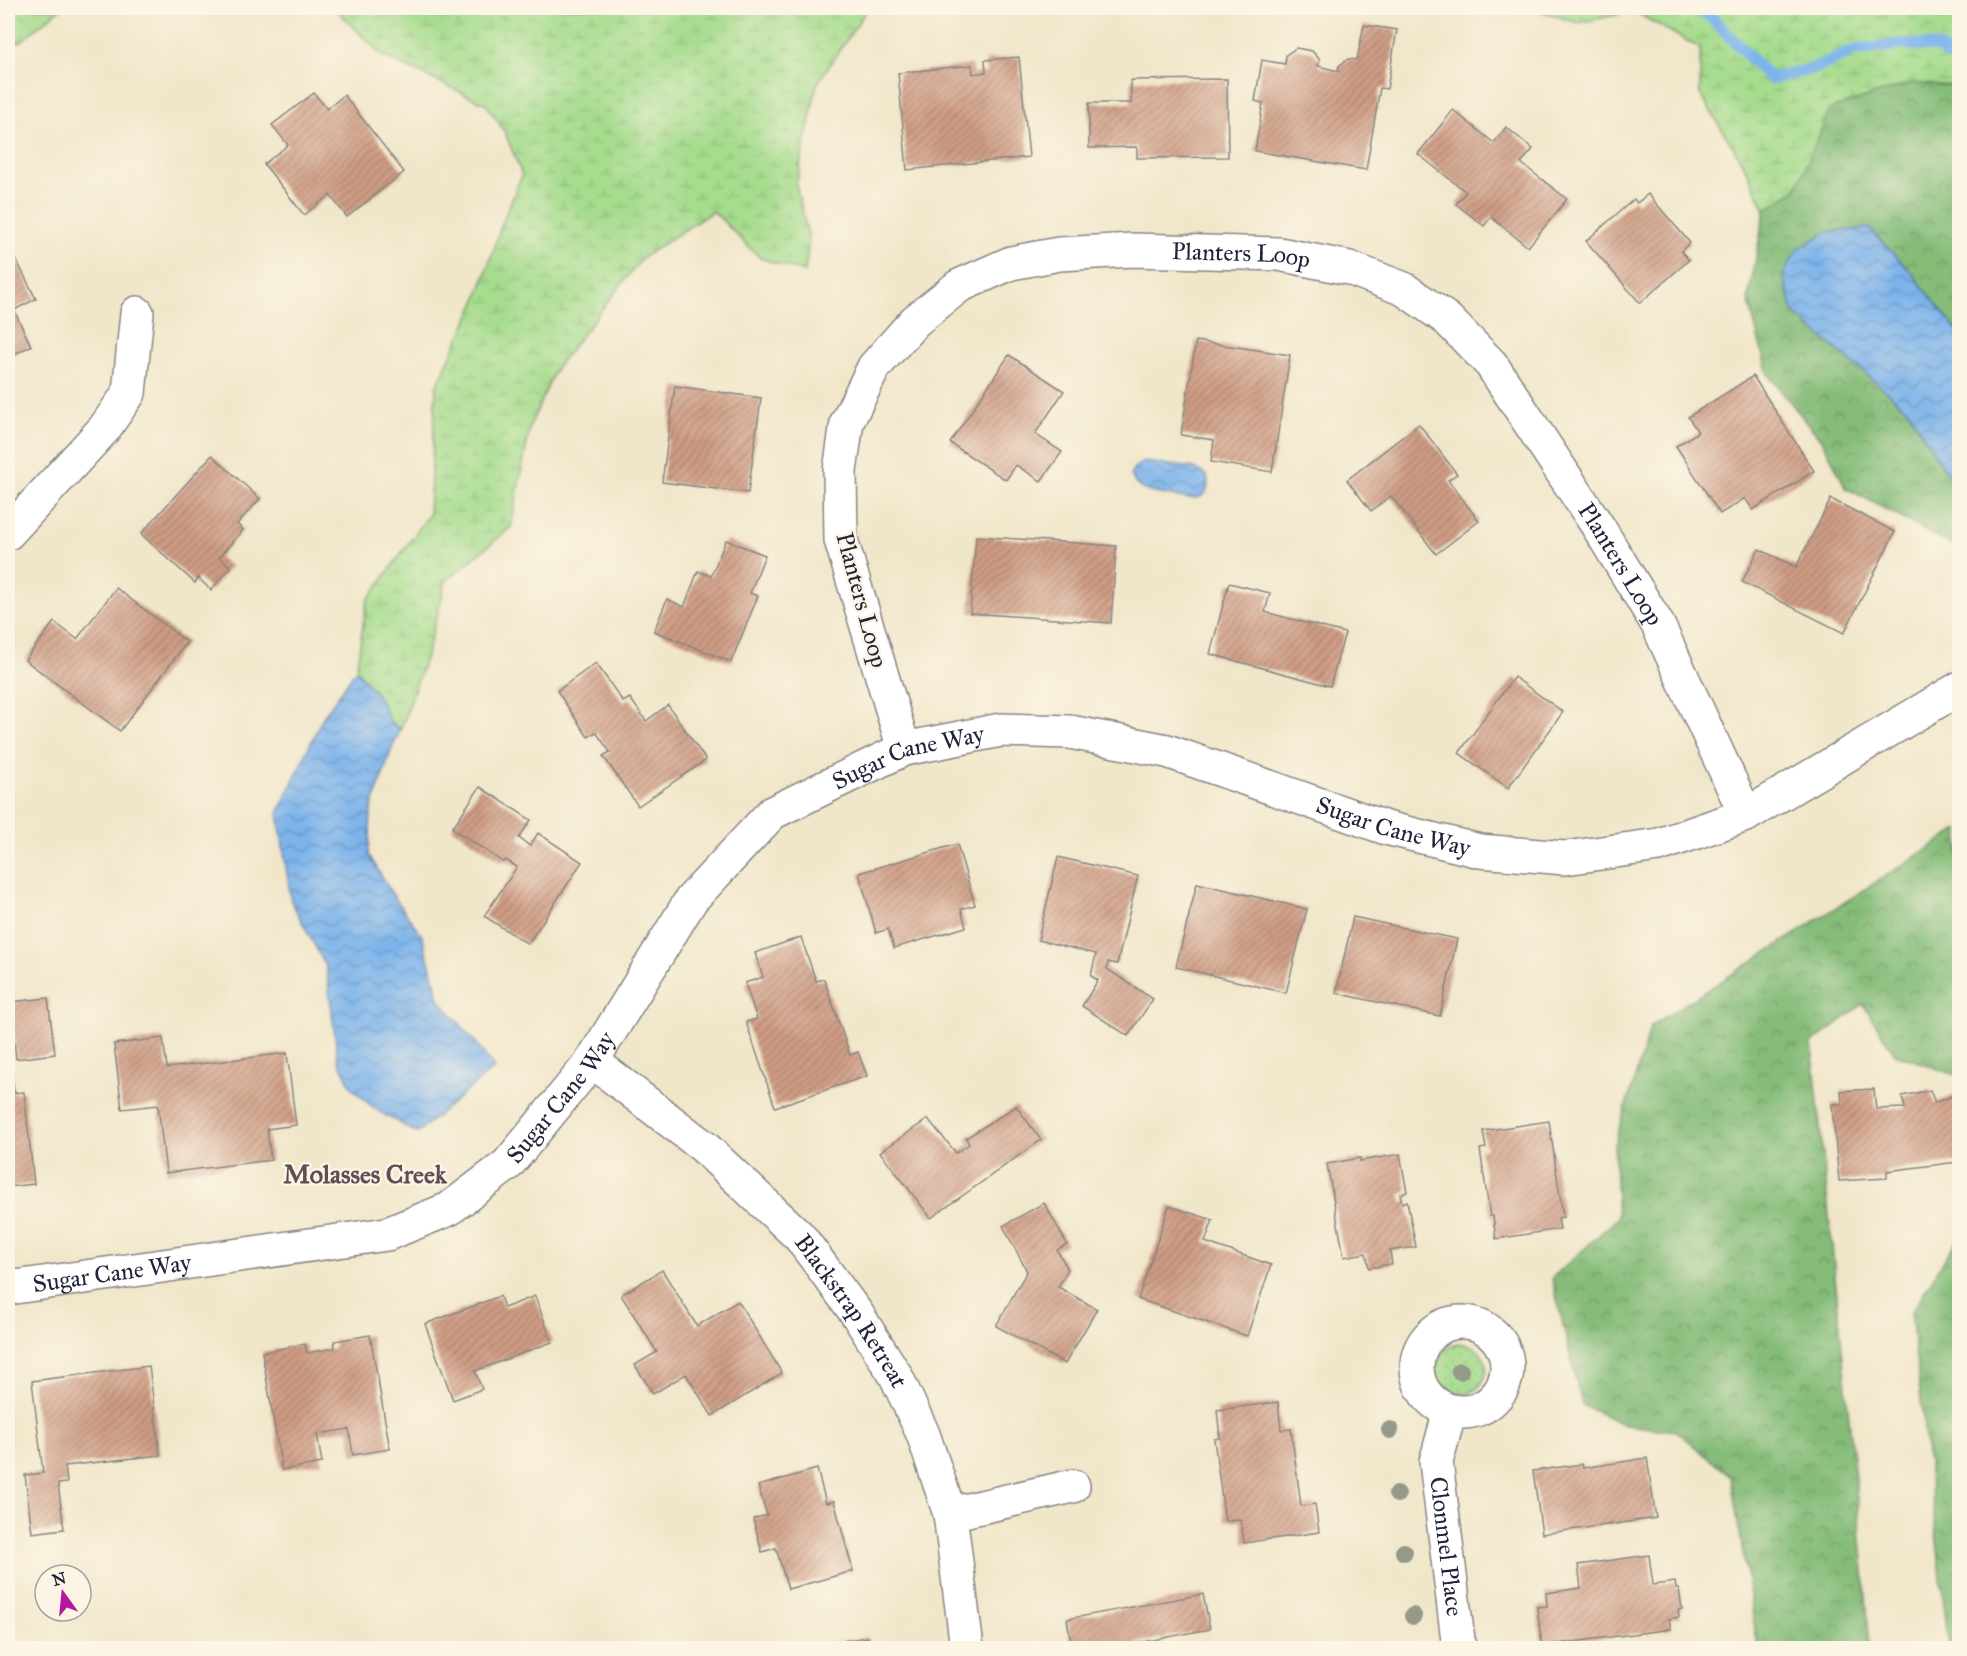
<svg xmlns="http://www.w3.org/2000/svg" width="1967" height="1656" font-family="'IM FELL Great Primer',serif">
<defs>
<pattern id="grass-dots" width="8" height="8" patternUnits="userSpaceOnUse" patternTransform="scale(1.5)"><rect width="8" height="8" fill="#a6dc8d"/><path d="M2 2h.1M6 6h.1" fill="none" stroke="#8fbc7b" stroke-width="1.8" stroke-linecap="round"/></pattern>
<pattern id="forest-crowns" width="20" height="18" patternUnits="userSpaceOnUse" patternTransform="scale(1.5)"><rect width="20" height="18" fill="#84bc78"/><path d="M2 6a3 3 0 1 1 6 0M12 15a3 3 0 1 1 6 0" fill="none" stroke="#6c9864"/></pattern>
<pattern id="wetland-marsh" width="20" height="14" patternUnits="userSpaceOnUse" patternTransform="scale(1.5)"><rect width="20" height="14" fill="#a6dc8d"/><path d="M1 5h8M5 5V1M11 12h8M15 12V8" fill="none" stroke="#8fbc7b"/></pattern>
<pattern id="water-waves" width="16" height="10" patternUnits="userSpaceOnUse" patternTransform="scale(1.5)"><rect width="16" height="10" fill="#7bb3eb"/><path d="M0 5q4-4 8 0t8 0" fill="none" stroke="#6491c0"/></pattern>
<pattern id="building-hatch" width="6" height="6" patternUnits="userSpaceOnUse" patternTransform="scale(1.5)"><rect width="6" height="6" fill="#cf9c84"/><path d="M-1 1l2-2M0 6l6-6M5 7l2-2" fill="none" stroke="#a87f6d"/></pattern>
</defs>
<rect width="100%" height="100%" fill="#fcf5e5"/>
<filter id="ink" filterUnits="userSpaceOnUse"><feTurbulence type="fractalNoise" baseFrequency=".0167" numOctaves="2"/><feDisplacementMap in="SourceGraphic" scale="12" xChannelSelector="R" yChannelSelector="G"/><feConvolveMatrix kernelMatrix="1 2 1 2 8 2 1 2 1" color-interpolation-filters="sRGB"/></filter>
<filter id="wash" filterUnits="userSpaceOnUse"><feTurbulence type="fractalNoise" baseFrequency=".008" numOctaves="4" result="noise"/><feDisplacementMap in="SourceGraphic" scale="24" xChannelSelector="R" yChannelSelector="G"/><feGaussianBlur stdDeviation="1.35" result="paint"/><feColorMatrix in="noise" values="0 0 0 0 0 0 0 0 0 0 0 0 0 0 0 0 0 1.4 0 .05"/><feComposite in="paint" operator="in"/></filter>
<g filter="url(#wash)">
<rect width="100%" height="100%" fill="#f0e6c9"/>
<circle fill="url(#grass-dots)" stroke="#647f64" stroke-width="1.5" cx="1461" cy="1369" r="25"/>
<g fill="url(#forest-crowns)" stroke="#536f5a" stroke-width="1.5">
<path d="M 1910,83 L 1959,86 L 1959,333 L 1911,272 L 1794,313 L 1909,411 L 1959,493 L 1959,543 L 1950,544 L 1846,488 L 1823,442 L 1768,375 L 1748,299 L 1765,210 L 1796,189 L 1829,109 Z"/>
<path d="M 1959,829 L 1959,1076 L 1895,1054 L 1863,1004 L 1812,1043 L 1864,1571 L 1870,1648 L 1758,1648 L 1731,1477 L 1676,1431 L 1625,1425 L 1582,1405 L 1552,1278 L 1618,1218 L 1614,1145 L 1651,1026 Z"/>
<path d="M 1959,1236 L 1960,1648 L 1949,1648 L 1911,1313 Z"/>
</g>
<g fill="url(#wetland-marsh)" stroke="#647f64" stroke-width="1.5">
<path d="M 8,8 L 61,8 L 20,42 L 8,44 Z"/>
<path d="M 335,8 L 868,8 L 817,84 L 796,185 L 809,239 L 805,272 L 760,258 L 713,211 L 642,258 L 556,368 L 530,426 L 511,527 L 446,581 L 427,653 L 401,729 L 391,723 L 378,696 L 356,670 L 367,601 L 429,515 L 436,388 L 476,302 L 504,218 L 522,175 L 505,132 L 486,104 L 381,55 Z"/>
<path d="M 1530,8 L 1959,8 L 1959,86 L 1910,83 L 1830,109 L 1796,189 L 1765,210 L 1743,163 L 1700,94 L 1700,48 L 1633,11 L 1579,23 Z"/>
</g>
<g fill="url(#water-waves)" stroke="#4e6a93" stroke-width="1.5">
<path d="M 1869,228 L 1911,272 L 1959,333 L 1959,493 L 1909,411 L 1794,313 L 1783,275 L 1798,249 L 1827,232 Z"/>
<path d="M 1143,462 L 1195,468 L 1207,476 C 1213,505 1185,499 1167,495 C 1156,493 1143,492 1135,483 C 1135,483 1131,475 1131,474 L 1134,468 Z"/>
<path d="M 356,670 L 378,696 L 391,723 L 401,729 L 392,748 L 371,810 L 369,855 L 392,894 L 422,936 L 440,1001 L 477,1044 L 494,1068 L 417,1133 L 376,1110 L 352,1088 L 338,1060 L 326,967 L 291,901 L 278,813 L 322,719 Z"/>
</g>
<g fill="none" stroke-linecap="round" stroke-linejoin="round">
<path stroke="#7bb3eb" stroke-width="12" d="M 1698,8 L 1714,20 L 1771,79 L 1816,68 L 1853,51 L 1904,44 L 1938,47 L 1960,63"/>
</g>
<g id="blocks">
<g fill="url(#building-hatch)">
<path d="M 1364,25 L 1397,30 L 1387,89 L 1380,88 L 1366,170 L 1255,151 L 1263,103 L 1255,101 L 1262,60 L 1285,64 L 1286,55 L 1296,48 L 1312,51 L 1320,60 L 1318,66 L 1338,71 L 1339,66 L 1348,59 L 1357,60 Z"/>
<path d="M 1019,57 L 1029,157 L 907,170 L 898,73 L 972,65 L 973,74 L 986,72 L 985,60 Z"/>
<path d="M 1227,79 L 1228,157 L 1137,158 L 1137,147 L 1089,148 L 1089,103 L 1131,103 L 1131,80 Z"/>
<path d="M 314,93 L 327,109 L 344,95 L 404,172 L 347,217 L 330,195 L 304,215 L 264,164 L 288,145 L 272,125 Z"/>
<path d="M 1453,110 L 1494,143 L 1506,127 L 1533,149 L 1521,163 L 1567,199 L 1528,247 L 1491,217 L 1484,226 L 1456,204 L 1466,192 L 1418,154 Z"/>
<path d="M 1648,194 L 1690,243 L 1681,251 L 1689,260 L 1640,303 L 1586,241 L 1634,199 L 1637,203 Z"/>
<path d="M 16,259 L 36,299 L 14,310 L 31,346 L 8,357 L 8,263 Z"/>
<path d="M 1196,341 L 1290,355 L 1272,472 L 1211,462 L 1214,440 L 1181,435 Z"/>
<path d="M 1009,355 L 1064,391 L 1035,434 L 1062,452 L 1041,481 L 1016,465 L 1006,480 L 950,443 Z"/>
<path d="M 1753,376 L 1814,471 L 1753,510 L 1745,498 L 1720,514 L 1676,446 L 1698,432 L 1688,417 Z"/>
<path d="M 675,386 L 761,398 L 748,493 L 662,482 Z"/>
<path d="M 1419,424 L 1457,474 L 1448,480 L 1479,521 L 1436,554 L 1391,496 L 1371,511 L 1347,480 Z"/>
<path d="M 212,455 L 260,499 L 237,524 L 243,530 L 219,557 L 231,567 L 211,590 L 198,578 L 195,583 L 141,534 Z"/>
<path d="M 1831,499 L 1895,532 L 1844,633 L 1742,582 L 1759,549 L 1796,567 Z"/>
<path d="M 976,536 L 1116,546 L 1111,623 L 970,613 Z"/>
<path d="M 726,540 L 765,555 L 750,593 L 758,596 L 731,662 L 654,631 L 667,599 L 684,607 L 698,571 L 711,576 Z"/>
<path d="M 1229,583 L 1270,593 L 1265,612 L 1345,633 L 1330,686 L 1210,654 Z"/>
<path d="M 116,588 L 187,642 L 120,731 L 25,660 L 54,622 L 77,639 Z"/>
<path d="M 596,663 L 623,702 L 630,698 L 646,721 L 668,705 L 706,760 L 638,806 L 603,756 L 610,752 L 596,732 L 588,737 L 557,691 Z"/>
<path d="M 1514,677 L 1563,712 L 1508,788 L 1459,753 Z"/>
<path d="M 480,787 L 531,820 L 519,838 L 530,846 L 538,833 L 582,862 L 528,944 L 484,916 L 517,867 L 506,860 L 503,862 L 452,828 Z"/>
<path d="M 957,844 L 975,905 L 961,909 L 966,927 L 894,948 L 888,929 L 876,933 L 859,873 Z"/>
<path d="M 1058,857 L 1138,876 L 1117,964 L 1108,962 L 1107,969 L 1153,999 L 1128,1036 L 1082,1006 L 1098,980 L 1091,976 L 1096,954 L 1038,940 Z"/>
<path d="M 1197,883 L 1307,909 L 1286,993 L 1176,967 Z"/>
<path d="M 1353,917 L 1457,939 L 1440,1016 L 1336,993 Z"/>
<path d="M 801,937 L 816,981 L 824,979 L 850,1055 L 858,1052 L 867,1076 L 775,1107 L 746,1022 L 757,1019 L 745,983 L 763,977 L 755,953 Z"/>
<path d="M 48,998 L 55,1054 L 16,1059 L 10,1002 Z"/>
<path d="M 163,1038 L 167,1068 L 287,1053 L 296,1125 L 267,1129 L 271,1160 L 166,1173 L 158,1105 L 122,1109 L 114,1044 Z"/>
<path d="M 8,1073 L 12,1073 L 14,1093 L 24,1092 L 34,1184 L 8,1187 Z"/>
<path d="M 1874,1089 L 1876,1109 L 1905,1108 L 1902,1096 L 1930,1090 L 1935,1103 L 1957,1094 L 1960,1097 L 1960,1164 L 1958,1162 L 1887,1171 L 1887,1178 L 1839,1181 L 1832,1104 L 1842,1104 L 1841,1091 Z"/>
<path d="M 1016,1106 L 1041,1140 L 931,1218 L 880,1152 L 928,1119 L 956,1153 L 969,1144 L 966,1138 Z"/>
<path d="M 1549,1121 L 1563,1217 L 1558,1218 L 1560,1229 L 1496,1239 L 1493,1216 L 1490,1216 L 1480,1149 L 1486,1148 L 1483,1131 Z"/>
<path d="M 1400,1154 L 1407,1192 L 1400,1194 L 1402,1203 L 1407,1201 L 1416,1247 L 1390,1251 L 1392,1264 L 1369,1268 L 1366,1253 L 1344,1257 L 1327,1164 L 1360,1158 L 1360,1161 Z"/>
<path d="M 1044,1203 L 1067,1244 L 1057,1250 L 1068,1269 L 1058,1287 L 1097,1309 L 1065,1364 L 996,1326 L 1027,1271 L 1003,1226 Z"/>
<path d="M 1169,1206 L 1213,1220 L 1205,1242 L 1271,1265 L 1247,1336 L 1138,1299 Z"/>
<path d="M 662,1270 L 697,1326 L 738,1301 L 782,1373 L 712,1416 L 686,1374 L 653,1394 L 635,1365 L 657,1352 L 621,1295 Z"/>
<path d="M 500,1296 L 504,1308 L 535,1296 L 552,1342 L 475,1371 L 482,1389 L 453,1400 L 425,1324 Z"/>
<path d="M 370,1335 L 390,1449 L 353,1455 L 349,1429 L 317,1434 L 322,1463 L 282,1470 L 262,1352 L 305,1344 L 307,1353 L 335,1348 L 334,1341 Z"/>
<path d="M 149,1366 L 160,1455 L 65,1466 L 67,1483 L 58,1484 L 64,1529 L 32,1533 L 25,1475 L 43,1473 L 32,1381 Z"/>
<path d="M 1278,1402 L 1281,1430 L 1291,1429 L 1301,1506 L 1315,1504 L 1319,1532 L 1244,1543 L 1241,1520 L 1225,1521 L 1214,1439 L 1220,1438 L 1217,1410 Z"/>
<path d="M 1647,1458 L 1656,1518 L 1542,1534 L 1533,1471 L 1582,1464 L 1583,1468 Z"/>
<path d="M 817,1469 L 826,1503 L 834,1501 L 853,1571 L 788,1589 L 776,1548 L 762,1552 L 753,1519 L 767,1515 L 758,1486 Z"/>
<path d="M 1649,1555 L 1653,1585 L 1675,1582 L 1676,1589 L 1679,1589 L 1682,1609 L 1678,1610 L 1679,1617 L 1669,1619 L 1671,1629 L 1542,1646 L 1537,1607 L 1547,1606 L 1546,1593 L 1581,1588 L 1578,1565 Z"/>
<path d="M 1203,1594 L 1210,1629 L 1137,1643 L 1137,1648 L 1072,1648 L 1067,1619 Z"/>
<path d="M 868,1637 L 870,1648 L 801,1648 L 801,1647 Z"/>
</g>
</g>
</g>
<g filter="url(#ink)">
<use href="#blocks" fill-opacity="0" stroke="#898482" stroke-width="1.5"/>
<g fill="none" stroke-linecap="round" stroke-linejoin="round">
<defs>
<g id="minor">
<path d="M 8,533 L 104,429 L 129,393 L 137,313"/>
<path id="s1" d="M 904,749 L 841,540 L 840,471 L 847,422 L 874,367 L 915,321 L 959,286 L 1011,263 L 1059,254 L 1133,250 L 1279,254 L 1349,268 L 1404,289 L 1447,319 L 1491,364 L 1599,528 L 1658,625 L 1746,815"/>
<path id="s2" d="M 592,1061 L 704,1147 L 800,1237 L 857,1314 L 896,1376 L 923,1434 L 950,1514 L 967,1648"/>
<path id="s3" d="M 8,1288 L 387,1234 L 449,1209 L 508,1164 L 527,1141 L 592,1061 L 691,900 L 772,813 L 904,749 L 1001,730 L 1070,732 L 1167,751 L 1386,828 L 1480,851 L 1565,858 L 1659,845 L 1746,815 L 1960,688"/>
<circle cx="1462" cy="1367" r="45"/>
<path id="s4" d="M 1450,1411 L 1436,1462 L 1459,1648"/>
<path d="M 950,1514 L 1073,1486"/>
</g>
</defs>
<use href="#minor" stroke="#898482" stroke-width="36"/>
<use href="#minor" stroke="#fff" stroke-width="33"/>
</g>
<g fill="#959989">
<circle cx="1460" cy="1371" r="9"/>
<circle cx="1390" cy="1430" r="9"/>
<circle cx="1397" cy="1494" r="9"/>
<circle cx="1404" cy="1552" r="9"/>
<circle cx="1413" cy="1616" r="9"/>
</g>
</g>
<g text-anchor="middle" stroke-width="5" stroke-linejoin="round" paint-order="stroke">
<g font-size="24" fill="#22223b" stroke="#fcf5e5">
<text dy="8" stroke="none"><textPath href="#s1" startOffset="804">Planters Loop</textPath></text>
<text dy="8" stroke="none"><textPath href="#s1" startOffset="1326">Planters Loop</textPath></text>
<text transform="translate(862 600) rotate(75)" y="8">Planters Loop</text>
<text dy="8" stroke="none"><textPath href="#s3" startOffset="1113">Sugar Cane Way</textPath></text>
<text dy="8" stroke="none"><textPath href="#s3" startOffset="1617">Sugar Cane Way</textPath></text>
<text dy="8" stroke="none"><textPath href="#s3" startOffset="609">Sugar Cane Way</textPath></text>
<text dy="8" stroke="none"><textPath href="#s3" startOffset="105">Sugar Cane Way</textPath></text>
<text dy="8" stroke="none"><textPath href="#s2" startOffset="363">Blackstrap Retreat</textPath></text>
<text dy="8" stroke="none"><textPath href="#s4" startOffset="138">Clonmel Place</textPath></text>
</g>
<g font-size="26" font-weight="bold" fill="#5f4d55" stroke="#fcf5e5">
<text x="365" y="1183">Molasses Creek</text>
</g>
</g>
<rect width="1967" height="1656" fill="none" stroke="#fcf5e5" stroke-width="30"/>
<g transform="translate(63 1593) rotate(345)"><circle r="28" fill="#fcf5e5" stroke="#a5a1a1" stroke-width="1.5"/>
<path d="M0-4.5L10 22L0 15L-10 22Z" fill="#b5179e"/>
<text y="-9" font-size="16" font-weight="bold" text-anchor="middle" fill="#22223b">N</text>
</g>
</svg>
